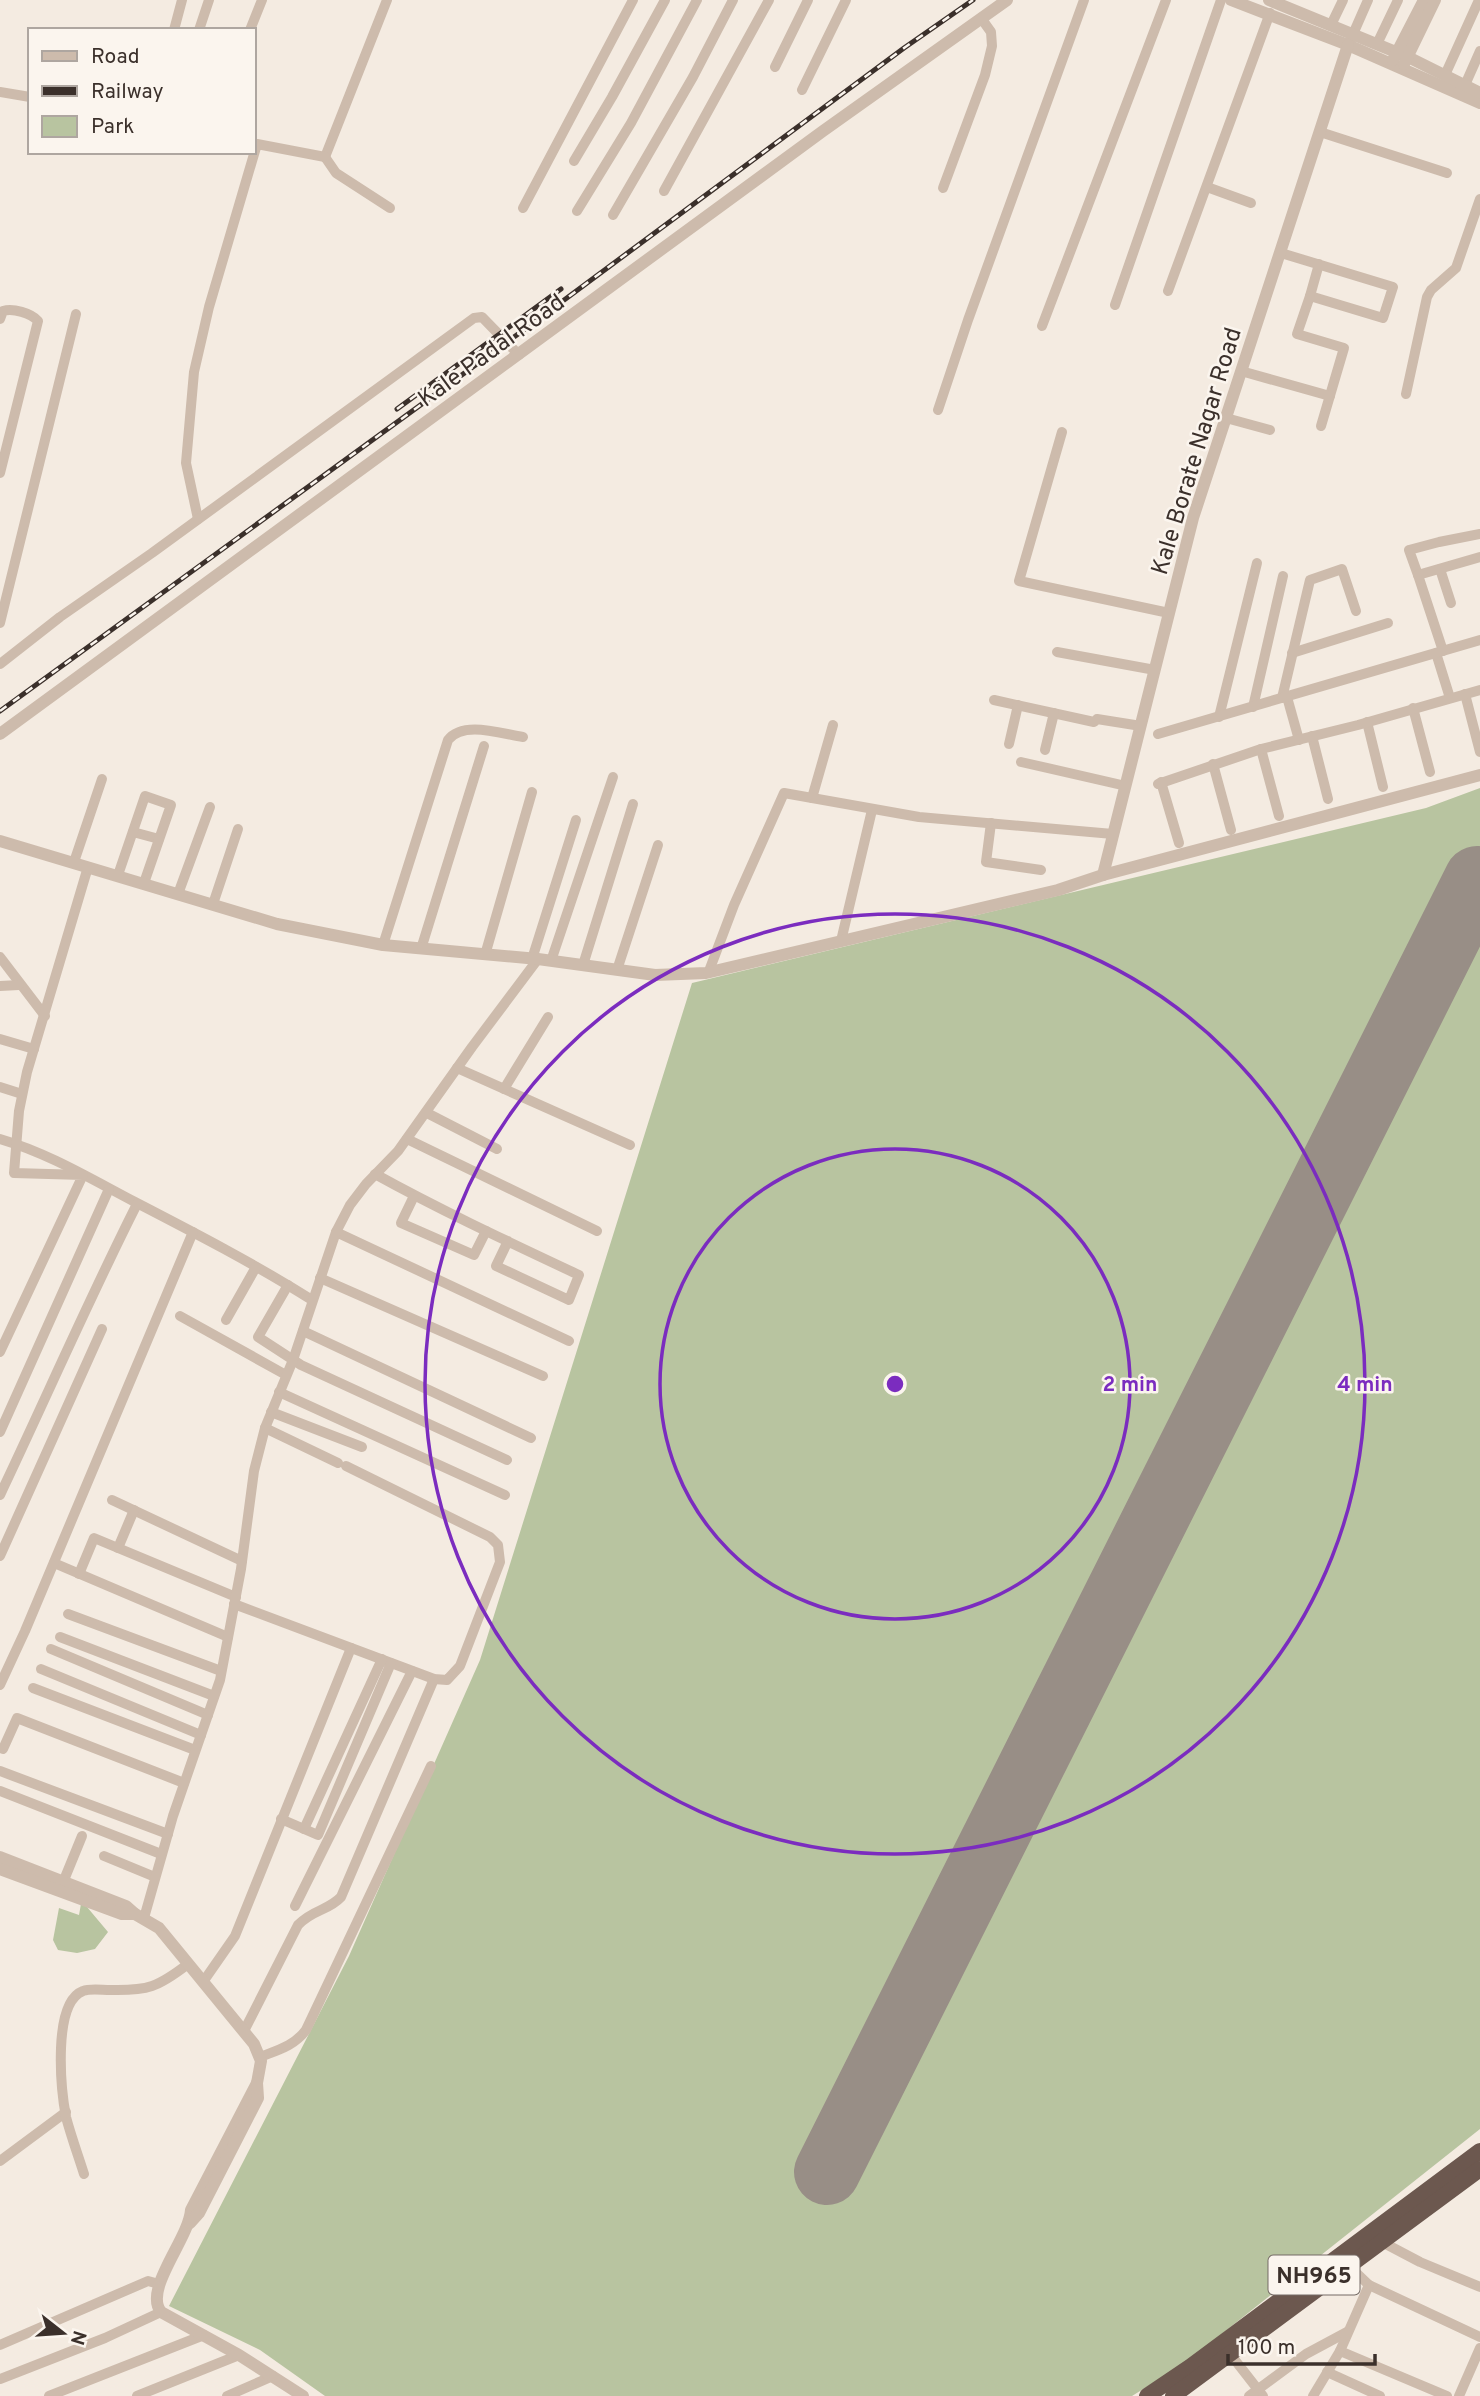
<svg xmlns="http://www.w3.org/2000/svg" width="1480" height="2396" font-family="Overpass,sans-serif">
<rect width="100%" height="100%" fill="#f4ebe1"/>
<g fill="#b8c4a0">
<path d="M 1480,788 L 1480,2129 L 1185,2363 L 1132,2396 L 325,2396 L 260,2350 L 169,2306 L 349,1956 L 480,1660 L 692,983 L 1426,808 Z"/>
<path d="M 81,1904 L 87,1907 L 108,1932 L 95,1949 L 77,1953 L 58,1950 L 53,1940 L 59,1908 L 79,1915 Z"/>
</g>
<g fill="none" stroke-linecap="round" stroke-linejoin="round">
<path stroke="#988e86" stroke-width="66" d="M 827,2172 L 1477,879"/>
<g stroke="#cdbbac" stroke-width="10">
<path d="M 1331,25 L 1343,0"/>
<path d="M 174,30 L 182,0"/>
<path d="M 199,30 L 209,0"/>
<path d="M 250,30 L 262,0"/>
<path d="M 1350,41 L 1368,0"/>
<path d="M 1377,44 L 1398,0"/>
<path d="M 775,67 L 808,0"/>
<path d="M 1445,75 L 1479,0"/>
<path d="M 1465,85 L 1480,51"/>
<path d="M 802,90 L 846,0"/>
<path d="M 0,92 L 30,97"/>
<path d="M 1320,132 L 1447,173"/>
<path d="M 325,157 L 387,0"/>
<path d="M 325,157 L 336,173 L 390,208"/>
<path d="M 574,161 L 612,97 L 665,0"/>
<path d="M 1207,187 L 1251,203"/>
<path d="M 943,188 L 985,75 L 992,46 L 991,32 L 981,18"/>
<path d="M 664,191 L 769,0"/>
<path d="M 523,208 L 633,0"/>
<path d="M 577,211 L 631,123 L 697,0"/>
<path d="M 613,215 L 693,77 L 733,0"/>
<path d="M 1281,253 L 1393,287 L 1383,318 L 1310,296 L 1319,264"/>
<path d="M 1168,291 L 1270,13"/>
<path d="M 1310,296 L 1297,334 L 1344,348 L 1321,426"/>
<path d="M 1115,305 L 1221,0"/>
<path d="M 0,319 L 3,311 C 13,308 31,313 38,321 L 0,473"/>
<path d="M 1042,326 L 1166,0"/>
<path d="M 1241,371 L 1330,396"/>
<path d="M 1406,394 L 1427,297 L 1431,290 L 1456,268 L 1480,199"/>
<path d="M 938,410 L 968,320 L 1084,0"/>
<path d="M 1226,418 L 1270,430"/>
<path d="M 1062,432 L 1019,581 L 1169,613"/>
<path d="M 198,519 L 186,463 L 194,372 L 209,307 L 257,144 L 325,157"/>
<path d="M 1440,569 L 1451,603"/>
<path d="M 1418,575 L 1409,550 L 1439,542 L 1480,534"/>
<path d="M 0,623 L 76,314"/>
<path d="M 1443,651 L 1418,575 L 1480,557"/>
<path d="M 1057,652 L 1155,670"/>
<path d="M 1292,653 L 1388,623"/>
<path d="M 1436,653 L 1450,698"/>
<path d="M 0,664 L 60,617 L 152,553 L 474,318 L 482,317 L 519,355"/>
<path d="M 1465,694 L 1480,752"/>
<path d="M 1287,697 L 1299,740"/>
<path d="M 1282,698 L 1310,580 L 1342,569 L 1356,611"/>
<path d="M 994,700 L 1094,722 L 1097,719 L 1141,726"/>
<path d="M 1253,707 L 1283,576"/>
<path d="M 1413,708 L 1430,772"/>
<path d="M 1219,717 L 1257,563"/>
<path d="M 1367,722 L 1383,787"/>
<path d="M 1158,734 L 1480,640"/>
<path d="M 1312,736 L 1328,799"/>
<path d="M 1009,744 L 1018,705"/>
<path d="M 1261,749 L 1279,816"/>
<path d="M 1045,750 L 1054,713"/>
<path d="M 1021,762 L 1126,786"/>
<path d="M 1213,764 L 1231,830"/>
<path d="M 1161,782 L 1179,843"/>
<path d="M 1158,784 L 1261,749 L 1358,725 L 1480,690"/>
<path d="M 812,798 L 833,725"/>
<path d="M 991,823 L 986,862 L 1041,870"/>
<path d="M 133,832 L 159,839"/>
<path d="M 74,862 L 102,779"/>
<path d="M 118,875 L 145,796 L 171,805 L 144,883"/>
<path d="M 178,894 L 210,807"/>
<path d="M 213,904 L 238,829"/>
<path d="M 841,941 L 872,810"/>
<path d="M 383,945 L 448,740 C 463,720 502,734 523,737"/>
<path d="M 421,949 L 484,746"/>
<path d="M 485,955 L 532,792"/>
<path d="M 0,957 L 45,1016"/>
<path d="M 532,959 L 576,820"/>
<path d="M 551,961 L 613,777"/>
<path d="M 583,965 L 633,804"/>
<path d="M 617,970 L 658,845"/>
<path d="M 709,971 L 734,905 L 784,793 L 919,817 L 1113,834"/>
<path d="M 0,986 L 19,985"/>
<path d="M 0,1039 L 34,1049"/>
<path d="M 457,1068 L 630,1145"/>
<path d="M 0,1087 L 22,1094"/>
<path d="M 504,1089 L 548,1017"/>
<path d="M 427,1113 L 497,1149"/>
<path d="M 0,1139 C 48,1153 91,1179 135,1202 C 195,1233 255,1264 312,1300"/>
<path d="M 407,1139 L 597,1231"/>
<path d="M 375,1174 C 442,1211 511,1243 579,1275 L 569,1300 L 496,1266 L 508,1241"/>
<path d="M 414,1196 L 401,1223 L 474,1255 L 486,1231"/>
<path d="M 336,1232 L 569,1341"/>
<path d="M 320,1278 L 543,1376"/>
<path d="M 288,1285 L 258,1337 L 301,1365 L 507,1460"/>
<path d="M 180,1316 L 286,1375"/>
<path d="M 226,1320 L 256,1267"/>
<path d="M 303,1331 L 531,1438"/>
<path d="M 0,1352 L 83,1175 L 14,1173 L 19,1111 L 27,1072 L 88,867"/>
<path d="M 279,1392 L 505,1495"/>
<path d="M 271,1412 L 362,1447"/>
<path d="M 265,1428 L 338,1463"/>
<path d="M 0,1432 L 109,1189"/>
<path d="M 0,1495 C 46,1398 89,1299 137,1204"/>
<path d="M 112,1500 L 242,1561"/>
<path d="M 118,1548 L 134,1510"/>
<path d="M 0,1556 L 102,1329"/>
<path d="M 54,1563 L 228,1637"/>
<path d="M 79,1574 L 94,1538 L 236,1597"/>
<path d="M 234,1604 L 434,1679 L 447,1680 L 460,1666 L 500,1562 L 498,1545 L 490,1537 L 346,1466"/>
<path d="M 68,1614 L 221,1671"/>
<path d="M 60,1637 L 214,1696"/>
<path d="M 51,1649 L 208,1715"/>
<path d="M 41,1669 L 201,1735"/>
<path d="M 0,1685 L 25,1631 L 193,1232"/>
<path d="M 33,1688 L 195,1750"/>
<path d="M 3,1749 L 17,1718 L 184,1783"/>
<path d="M 0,1771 L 168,1834"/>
<path d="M 0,1791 L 161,1854"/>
<path d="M 281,1819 L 318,1835 L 391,1663"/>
<path d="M 304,1829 L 382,1659"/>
<path d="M 104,1856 L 155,1877"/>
<path d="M 64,1880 L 82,1836"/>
<path d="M 295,1906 L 412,1671"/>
<path d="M 144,1918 L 173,1816 L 220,1680 L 241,1569 L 254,1471 L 265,1428 L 293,1360 L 336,1232 L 350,1205 L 366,1184 L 398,1151 L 472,1047 L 538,959"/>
<path d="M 203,1982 L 235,1936 L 351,1648"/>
<path d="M 244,2031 L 298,1925 C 313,1909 328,1911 341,1897 L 434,1679"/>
<path d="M 260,2057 C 278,2050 294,2046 306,2030 L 431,1766"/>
<path d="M 0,2161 L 66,2112"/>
<path d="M 84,2174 C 78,2155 71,2136 66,2117 C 61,2090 52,2003 83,1991 C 90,1988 102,1990 110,1990 C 148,1991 158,1987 188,1964"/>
<path d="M 1382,2242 L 1420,2262 L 1480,2287"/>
<path d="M 1369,2285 L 1480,2337"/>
<path d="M 0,2345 L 148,2281 L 159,2284"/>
<path d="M 1340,2351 L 1447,2396"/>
<path d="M 1231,2355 L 1263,2396"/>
<path d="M 1327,2372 L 1380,2396"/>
<path d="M 0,2379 L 105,2338 L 161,2312"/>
<path d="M 49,2396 L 204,2335"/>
<path d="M 137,2396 L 239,2355"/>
<path d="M 227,2396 L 273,2376"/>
<path d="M 1249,2396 L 1306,2354 L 1347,2332"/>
<path d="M 1313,2396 L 1340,2351 L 1369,2285 L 1346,2263"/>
<path d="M 1459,2396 L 1480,2348"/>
</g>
<g stroke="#cdbbac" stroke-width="12">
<path d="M 1231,0 L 1348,45 L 1480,103"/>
<path d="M 1269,0 L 1408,57 L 1480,93"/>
<path d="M 1393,60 L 1424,0"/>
<path d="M 1404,64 L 1435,0"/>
<path d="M 0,734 L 823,131 L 1007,0"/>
<path d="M 0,841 L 277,924 L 383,945 L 538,959 L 655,975 L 706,973 L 1058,890 L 1103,875 L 1480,775"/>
<path d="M 1103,875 L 1193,518 L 1348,45"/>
<path d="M 0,1857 L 126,1906 L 135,1914"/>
<path d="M 0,1869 L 122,1914 L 135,1914 L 159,1928 L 254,2044 L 261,2061 L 257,2083 L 191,2210 C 189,2239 143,2289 161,2312 L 239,2355 L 303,2396"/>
<path d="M 190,2223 L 199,2213 L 258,2098 L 257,2083"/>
</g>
<g stroke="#6c584f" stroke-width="16">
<path d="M 1147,2396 L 1190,2367 L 1480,2151"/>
<path d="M 1173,2396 L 1480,2169"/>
</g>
<defs>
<g id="rail">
<path d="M 397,409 L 561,289"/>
<path d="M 0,711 L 525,329 L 904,48 L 973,0"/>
</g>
</defs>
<use href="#rail" stroke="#3b302b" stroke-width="5"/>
<use href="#rail" stroke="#fbf5ee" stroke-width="2.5" stroke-dasharray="8" stroke-linecap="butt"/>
</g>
<g fill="none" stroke="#7b2cbf" stroke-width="3.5">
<circle cx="895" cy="1384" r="235"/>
<circle cx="895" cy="1384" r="470"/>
</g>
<g text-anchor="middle" stroke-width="5" stroke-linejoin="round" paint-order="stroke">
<rect fill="#fbf5ee" stroke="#756b66" stroke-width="2" x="1268.5" y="2255.5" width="91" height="39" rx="5"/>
<g font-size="23" font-weight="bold" fill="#3b302b">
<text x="1314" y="2283">NH965</text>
</g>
<g font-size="24" fill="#3b302b" stroke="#fbf5ee">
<text transform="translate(491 350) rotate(-36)" y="8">Kale Padal Road</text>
<text transform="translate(1196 451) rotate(-73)" y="8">Kale Borate Nagar Road</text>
</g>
</g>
<circle cx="895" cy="1384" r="10" fill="#7b2cbf" stroke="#fbf5ee" stroke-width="3.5"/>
<g font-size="21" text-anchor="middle" font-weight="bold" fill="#7b2cbf" stroke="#fbf5ee" stroke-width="5" stroke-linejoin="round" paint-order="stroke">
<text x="1130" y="1391">2 min</text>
<text x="1365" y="1391">4 min</text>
</g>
<rect x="28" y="28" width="228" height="126" fill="#fbf5ee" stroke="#aea6a0" stroke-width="2"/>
<rect x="42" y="51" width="35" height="10" fill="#cdbbac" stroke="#aea6a0" stroke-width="2"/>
<text x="91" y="63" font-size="21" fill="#3b302b">Road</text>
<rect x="42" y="86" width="35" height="10" fill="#3b302b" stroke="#aea6a0" stroke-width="2"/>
<text x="91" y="98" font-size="21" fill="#3b302b">Railway</text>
<rect x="42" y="116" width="35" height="21" fill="#b8c4a0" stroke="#aea6a0" stroke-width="2"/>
<text x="91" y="133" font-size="21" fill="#3b302b">Park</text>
<g transform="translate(63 2333) rotate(107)" stroke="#fbf5ee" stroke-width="5" paint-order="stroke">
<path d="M0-5L12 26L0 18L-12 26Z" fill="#3b302b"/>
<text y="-10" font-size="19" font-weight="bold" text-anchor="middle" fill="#3b302b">N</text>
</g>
<path d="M1228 2354v10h147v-10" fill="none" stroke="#3b302b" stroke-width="3.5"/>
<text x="1238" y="2354" font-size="21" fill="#3b302b" stroke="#fbf5ee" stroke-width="5" paint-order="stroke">100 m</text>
</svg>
